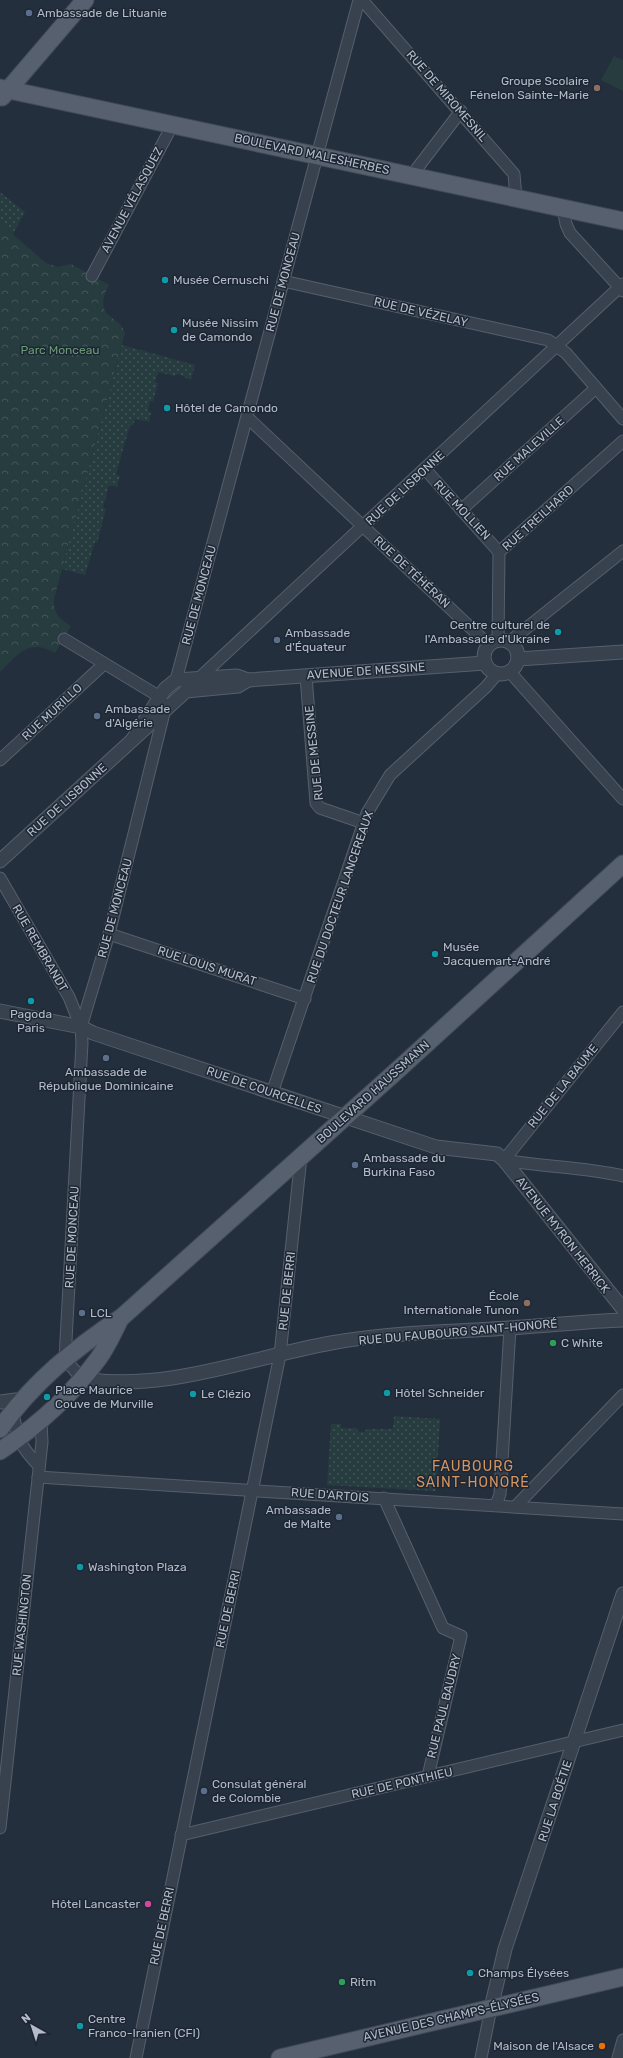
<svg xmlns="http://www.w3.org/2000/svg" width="623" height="2058" font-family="Rubik,sans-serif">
<defs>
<pattern id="park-crowns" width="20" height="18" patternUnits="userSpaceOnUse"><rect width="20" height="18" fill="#263c3f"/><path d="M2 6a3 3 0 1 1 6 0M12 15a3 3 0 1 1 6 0" fill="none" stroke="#435659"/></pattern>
<pattern id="garden-dots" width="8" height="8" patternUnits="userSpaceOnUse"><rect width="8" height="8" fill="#263c3f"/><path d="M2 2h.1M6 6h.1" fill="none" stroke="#435659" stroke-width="1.8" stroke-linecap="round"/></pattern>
</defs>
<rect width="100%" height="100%" fill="#242f3e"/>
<path fill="#263c3f" d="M 614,56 L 623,60 L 623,91 L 601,80 Z"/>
<path fill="url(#park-crowns)" d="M 0,223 L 46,263 L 58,267 L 71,264 L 109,285 C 91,319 120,314 125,333 L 54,599 C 53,613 60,620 71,626 L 55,653 C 28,638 19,654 0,672 Z"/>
<g fill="url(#garden-dots)">
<path d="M 0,192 L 25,212 L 13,234 L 0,223 Z"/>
<path d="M 122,345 L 195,365 L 191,380 L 178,374 L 174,376 L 158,372 L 155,382 L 158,383 L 153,402 L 150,401 L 148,411 L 151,412 L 149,422 L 135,419 L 133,425 L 130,425 L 116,474 L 120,476 L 117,487 L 109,485 L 103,508 L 106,509 L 97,543 L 95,542 L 85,575 L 62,569 Z"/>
<path d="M 394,1416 L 440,1419 L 436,1491 L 327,1485 L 331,1424 L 341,1424 L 341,1428 L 356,1428 L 359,1432 L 364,1432 L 367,1429 L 393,1429 Z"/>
</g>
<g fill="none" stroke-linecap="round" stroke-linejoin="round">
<defs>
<g id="minor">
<path d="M 362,0 L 514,174 L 516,198"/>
<path d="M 412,175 L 461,111"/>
<path d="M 563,208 L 566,224 L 570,233 L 623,291"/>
<path d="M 92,276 L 173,124"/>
<path d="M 283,281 L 548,340 L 566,353 L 623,419"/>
<path d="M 247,417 L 489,645"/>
<path d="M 425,469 L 499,552"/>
<path d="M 461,510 L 596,388"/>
<path d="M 64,639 L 160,697 L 165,709 L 109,934 L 81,1027 L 82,1043 L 65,1359 L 82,1379"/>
<path d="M 498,640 L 499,552 L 623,441"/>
<path d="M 509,642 L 623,551"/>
<path d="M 509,671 L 623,799"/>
<path d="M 306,676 L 316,803 L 320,808 L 364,823"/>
<path d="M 176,680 L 359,0"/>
<path d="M 196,681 L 623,284"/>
<path d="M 0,760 L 104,664"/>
<path d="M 0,878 L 69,997 L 81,1027"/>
<path d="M 109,934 L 305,999"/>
<path d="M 623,1012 L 504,1160 C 543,1167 584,1167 623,1176"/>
<path d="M 272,1093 L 367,813 L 390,775 L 486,687 L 497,674"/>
<path d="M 13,1411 C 17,1439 20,1446 39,1466"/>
<path d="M 38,1477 L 623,1514"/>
<path d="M 384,1498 L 443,1628 L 461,1636 L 428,1776"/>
<path d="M 496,1505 L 500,1494 L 510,1328"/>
<path d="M 516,1506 L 623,1395"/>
<path d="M 0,1828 L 42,1442 L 41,1421"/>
<path d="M 181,1835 L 623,1730"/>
<path d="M 136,2058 L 280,1355 L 301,1157"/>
<path d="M 481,2058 L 491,2008"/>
<path d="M 618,2058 L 623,2040"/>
</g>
<g id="tertiary">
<circle cx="501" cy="657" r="17"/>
<path d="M 518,659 L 623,652"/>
<path d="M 133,739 L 165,689 L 176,680 L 237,676 L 248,680 L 485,663"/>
<path d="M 0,861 L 186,691 L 238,686 L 248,680"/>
<path d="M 0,1011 L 81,1027 L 93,1033 L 436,1147 L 497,1154 L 504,1160 L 623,1309"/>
<path d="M 82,1379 C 168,1392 248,1358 331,1343 C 390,1332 450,1332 509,1328 C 547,1326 585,1321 623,1320"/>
<path d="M 0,1402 L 23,1399"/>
<path d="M 491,2008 L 505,1949 L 623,1594"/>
</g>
<g id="primary">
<path d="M 0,88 L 623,221"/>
<path d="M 2,97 L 85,0"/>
<path d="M 0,1429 C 32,1383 75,1348 122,1317 L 401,1067 L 623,864"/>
<path d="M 0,1451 C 37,1426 71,1396 98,1359 C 107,1347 113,1333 120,1319"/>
<path d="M 280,2058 L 623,1977"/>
</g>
</defs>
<use href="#minor" stroke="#565f6c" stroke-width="13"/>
<use href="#tertiary" stroke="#565f6c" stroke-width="15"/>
<use href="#primary" stroke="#414a57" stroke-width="19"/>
<use href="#minor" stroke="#38414e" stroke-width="11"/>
<use href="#tertiary" stroke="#38414e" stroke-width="13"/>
<use href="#primary" stroke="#56606e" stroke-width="17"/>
</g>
<g fill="#5c6f8a" stroke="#1d2633" stroke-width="1.5">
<circle cx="29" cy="13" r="4"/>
<circle cx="277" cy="640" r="4"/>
<circle cx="97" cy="716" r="4"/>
<circle cx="106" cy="1058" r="4"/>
<circle cx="355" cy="1165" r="4"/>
<circle cx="82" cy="1313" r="4"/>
<circle cx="339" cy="1517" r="4"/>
<circle cx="204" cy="1791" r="4"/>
</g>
<g fill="#8d6e63" stroke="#1d2633" stroke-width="1.5">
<circle cx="597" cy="88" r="4"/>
<circle cx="527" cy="1303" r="4"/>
</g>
<g fill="#0f9aa8" stroke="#1d2633" stroke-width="1.5">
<circle cx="165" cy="280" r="4"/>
<circle cx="174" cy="330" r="4"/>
<circle cx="167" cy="408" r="4"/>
<circle cx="558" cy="632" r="4"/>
<circle cx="435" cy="954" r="4"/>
<circle cx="31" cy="1001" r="4"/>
<circle cx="387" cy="1393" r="4"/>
<circle cx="193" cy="1394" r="4"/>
<circle cx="47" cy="1397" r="4"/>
<circle cx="80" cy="1567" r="4"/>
<circle cx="470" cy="1973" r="4"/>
<circle cx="80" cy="2026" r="4"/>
</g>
<g fill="#2e9e5b" stroke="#1d2633" stroke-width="1.5">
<circle cx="553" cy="1343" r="4"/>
<circle cx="342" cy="1982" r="4"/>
</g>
<circle fill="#d1479c" stroke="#1d2633" stroke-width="1.5" cx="148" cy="1904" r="4"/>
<circle fill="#e8710a" stroke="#1d2633" stroke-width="1.5" cx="602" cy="2046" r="4"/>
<g text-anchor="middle" stroke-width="3" stroke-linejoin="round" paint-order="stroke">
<g font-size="12" fill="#b4bcc9" stroke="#1d2633" text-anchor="start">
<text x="37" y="17">Ambassade de Lituanie</text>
<text x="589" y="85" text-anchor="end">Groupe Scolaire<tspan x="589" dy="14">Fénelon Sainte-Marie</tspan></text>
<text x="173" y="284">Musée Cernuschi</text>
<text x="182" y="327">Musée Nissim<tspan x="182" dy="14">de Camondo</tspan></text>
<text x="175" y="412">Hôtel de Camondo</text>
<text x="550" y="629" text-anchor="end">Centre culturel de<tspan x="550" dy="14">l'Ambassade d'Ukraine</tspan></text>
<text x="285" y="637">Ambassade<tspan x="285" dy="14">d'Équateur</tspan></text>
<text x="105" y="713">Ambassade<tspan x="105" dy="14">d'Algérie</tspan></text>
<text x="443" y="951">Musée<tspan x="443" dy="14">Jacquemart-André</tspan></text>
<text x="31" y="1018" text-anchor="middle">Pagoda<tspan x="31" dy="14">Paris</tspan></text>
<text x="106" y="1076" text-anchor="middle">Ambassade de<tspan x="106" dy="14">République Dominicaine</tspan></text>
<text x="363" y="1162">Ambassade du<tspan x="363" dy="14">Burkina Faso</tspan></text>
<text x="519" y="1300" text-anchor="end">École<tspan x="519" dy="14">Internationale Tunon</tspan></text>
<text x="90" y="1317">LCL</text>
<text x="561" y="1347">C White</text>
<text x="55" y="1394">Place Maurice<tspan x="55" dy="14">Couve de Murville</tspan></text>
<text x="395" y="1397">Hôtel Schneider</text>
<text x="201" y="1398">Le Clézio</text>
<text x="331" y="1514" text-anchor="end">Ambassade<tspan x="331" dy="14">de Malte</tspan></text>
<text x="88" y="1571">Washington Plaza</text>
<text x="212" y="1788">Consulat général<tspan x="212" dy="14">de Colombie</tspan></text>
<text x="140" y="1908" text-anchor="end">Hôtel Lancaster</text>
<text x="478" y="1977">Champs Élysées</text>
<text x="350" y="1986">Ritm</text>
<text x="88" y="2023">Centre<tspan x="88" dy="14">Franco-Iranien (CFI)</tspan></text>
<text x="594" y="2050" text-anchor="end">Maison de l'Alsace</text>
</g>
<g font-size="12" fill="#b4bcc9" stroke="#1d2633">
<text transform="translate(447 96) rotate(49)" y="4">RUE DE MIROMESNIL</text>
<text transform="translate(312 154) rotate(12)" y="4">BOULEVARD MALESHERBES</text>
<text transform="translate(132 200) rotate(-62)" y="4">AVENUE VÉLASQUEZ</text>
<text transform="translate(283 282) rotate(-75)" y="4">RUE DE MONCEAU</text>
<text transform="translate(421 312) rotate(13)" y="4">RUE DE VÉZELAY</text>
<text transform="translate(529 449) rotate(-42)" y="4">RUE MALEVILLE</text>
<text transform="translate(405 488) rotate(-43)" y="4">RUE DE LISBONNE</text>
<text transform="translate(462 510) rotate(47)" y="4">RUE MOLLIEN</text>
<text transform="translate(538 518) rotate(-42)" y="4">RUE TREILHARD</text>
<text transform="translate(412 572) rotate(43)" y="4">RUE DE TÉHÉRAN</text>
<text transform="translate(199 595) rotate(-75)" y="4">RUE DE MONCEAU</text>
<text transform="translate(366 671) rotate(-4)" y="4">AVENUE DE MESSINE</text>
<text transform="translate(52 712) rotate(-43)" y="4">RUE MURILLO</text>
<text transform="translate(314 753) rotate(-96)" y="4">RUE DE MESSINE</text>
<text transform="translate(67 800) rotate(-42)" y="4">RUE DE LISBONNE</text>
<text transform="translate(340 897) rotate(-71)" y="4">RUE DU DOCTEUR LANCEREAUX</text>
<text transform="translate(115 908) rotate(-75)" y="4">RUE DE MONCEAU</text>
<text transform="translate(40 948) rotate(60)" y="4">RUE REMBRANDT</text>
<text transform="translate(207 966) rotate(18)" y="4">RUE LOUIS MURAT</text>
<text transform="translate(563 1086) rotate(-51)" y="4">RUE DE LA BAUME</text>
<text transform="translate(264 1090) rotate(19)" y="4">RUE DE COURCELLES</text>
<text transform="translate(373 1092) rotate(-42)" y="4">BOULEVARD HAUSSMANN</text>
<text transform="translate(563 1235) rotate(52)" y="4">AVENUE MYRON HERRICK</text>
<text transform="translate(72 1237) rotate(-87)" y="4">RUE DE MONCEAU</text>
<text transform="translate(287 1291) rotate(-84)" y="4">RUE DE BERRI</text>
<text transform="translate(458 1332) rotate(-5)" y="4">RUE DU FAUBOURG SAINT-HONORÉ</text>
<text transform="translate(330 1495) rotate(4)" y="4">RUE D'ARTOIS</text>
<text transform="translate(228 1609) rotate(-78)" y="4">RUE DE BERRI</text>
<text transform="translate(22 1625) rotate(-84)" y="4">RUE WASHINGTON</text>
<text transform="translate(444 1706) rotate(-76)" y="4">RUE PAUL BAUDRY</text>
<text transform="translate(402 1783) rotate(-13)" y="4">RUE DE PONTHIEU</text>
<text transform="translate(555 1801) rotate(-72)" y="4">RUE LA BOÉTIE</text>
<text transform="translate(162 1926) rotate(-78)" y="4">RUE DE BERRI</text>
<text transform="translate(451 2017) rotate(-13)" y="4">AVENUE DES CHAMPS-ÉLYSÉES</text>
</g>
<g font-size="12" fill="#6b9a76" stroke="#1d2633">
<text x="60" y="354">Parc Monceau</text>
</g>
<g font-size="14" letter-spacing="1" fill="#d59563" stroke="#1d2633">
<text x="473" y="1471">FAUBOURG<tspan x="473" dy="16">SAINT-HONORÉ</tspan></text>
</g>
</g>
<g transform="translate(32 2026) rotate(321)" stroke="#1d2633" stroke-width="3" paint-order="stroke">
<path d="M0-3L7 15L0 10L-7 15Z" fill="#b4bcc9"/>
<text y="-6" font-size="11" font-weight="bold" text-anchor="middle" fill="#b4bcc9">N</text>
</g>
</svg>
